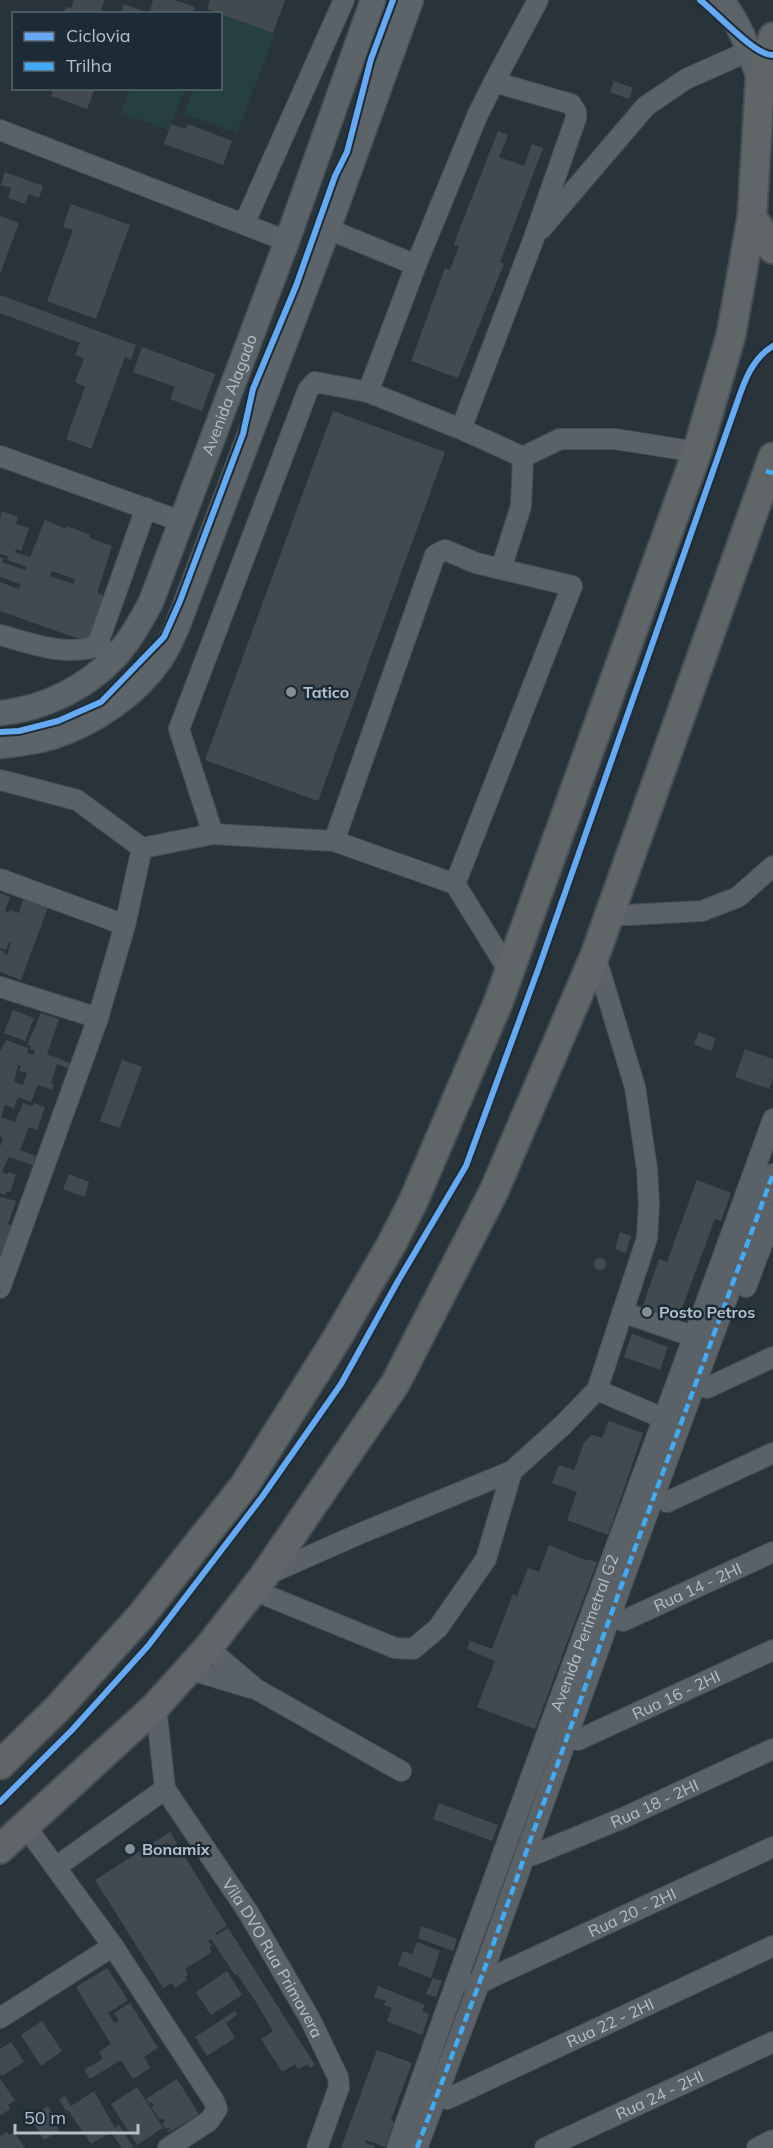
<svg xmlns="http://www.w3.org/2000/svg" width="773" height="2148" font-family="Mulish,sans-serif">
<rect width="100%" height="100%" fill="#29343a"/>
<g fill="#26403f">
<path d="M 224,13 L 275,34 L 237,133 L 184,114 L 194,89 L 220,88 L 220,22 Z"/>
<path d="M 130,89 L 185,89 L 169,130 L 121,113 Z"/>
</g>
<g fill="#424a4f" fill-rule="evenodd">
<path d="M 74,0 L 105,0 L 99,14 L 63,14 L 66,7 L 71,8 Z"/>
<path d="M 153,0 L 175,0 L 195,7 L 192,14 L 149,14 Z"/>
<path d="M 210,0 L 285,0 L 273,33 L 207,9 Z"/>
<path d="M 124,4 L 149,13 L 149,14 L 120,14 Z"/>
<path d="M 614,81 L 633,88 L 629,99 L 610,92 Z"/>
<path d="M 54,88 L 95,88 L 87,109 L 51,96 Z"/>
<path d="M 171,124 L 186,129 L 188,124 L 232,141 L 223,165 L 164,144 Z"/>
<path d="M 498,131 L 508,135 L 499,157 L 524,166 L 532,144 L 543,148 L 500,262 L 504,264 L 458,378 L 411,361 L 445,268 L 450,270 L 459,246 L 454,245 L 458,233 Z"/>
<path d="M 5,172 L 43,186 L 39,198 L 29,194 L 25,204 L 8,198 L 11,188 L 1,185 Z"/>
<path d="M 71,204 L 130,225 L 96,319 L 47,301 L 73,230 L 63,227 Z"/>
<path d="M 0,216 L 19,223 L 0,274 Z"/>
<path d="M 0,295 L 136,345 L 131,360 L 125,357 L 91,449 L 66,439 L 85,387 L 75,382 L 84,359 L 75,355 L 80,343 L 0,313 Z"/>
<path d="M 142,347 L 215,374 L 202,411 L 170,399 L 175,387 L 133,372 Z"/>
<path d="M 333,411 L 445,452 L 318,801 L 205,760 Z"/>
<path d="M 2,511 L 18,517 L 16,524 L 29,528 L 21,551 L 16,549 L 15,552 L 30,557 L 45,520 L 66,529 L 67,526 L 90,535 L 90,538 L 112,546 L 97,593 L 105,596 L 88,642 L 0,611 L 0,582 L 19,589 L 20,584 L 0,577 L 0,557 L 4,559 L 2,562 L 25,570 L 27,567 L 7,560 L 8,556 L 0,554 L 0,518 ZM 52,571 L 75,579 L 73,584 L 50,576 Z"/>
<path d="M 0,893 L 10,897 L 5,911 L 9,912 L 9,910 L 19,913 L 24,898 L 48,907 L 21,980 L 0,972 L 0,950 L 5,952 L 4,954 L 7,955 L 11,943 L 9,942 L 6,950 L 0,948 Z"/>
<path d="M 13,1010 L 34,1018 L 25,1041 L 4,1033 Z"/>
<path d="M 41,1013 L 59,1019 L 47,1054 L 70,1063 L 68,1068 L 57,1064 L 51,1083 L 54,1084 L 52,1090 L 38,1085 L 31,1102 L 18,1097 L 14,1108 L 5,1105 L 1,1117 L 15,1122 L 23,1103 L 32,1106 L 34,1103 L 45,1107 L 37,1130 L 29,1127 L 20,1150 L 36,1156 L 33,1165 L 9,1157 L 2,1172 L 7,1174 L 8,1172 L 16,1175 L 10,1192 L 7,1191 L 5,1195 L 0,1193 L 0,1147 L 3,1138 L 0,1136 L 0,1052 L 6,1040 L 28,1048 L 27,1053 L 33,1055 L 35,1051 L 30,1049 L 31,1046 L 27,1045 ZM 18,1065 L 21,1066 L 19,1071 L 27,1073 L 23,1085 L 14,1082 Z"/>
<path d="M 699,1032 L 716,1038 L 711,1051 L 694,1044 Z"/>
<path d="M 745,1049 L 773,1059 L 773,1078 L 769,1089 L 735,1077 Z"/>
<path d="M 122,1060 L 142,1067 L 120,1128 L 100,1121 Z"/>
<path d="M 69,1174 L 89,1182 L 85,1197 L 63,1189 Z"/>
<path d="M 697,1180 L 731,1193 L 721,1221 L 715,1219 L 676,1324 L 641,1311 L 659,1259 L 667,1262 Z"/>
<path d="M 0,1197 L 16,1201 L 8,1224 L 12,1226 L 0,1255 Z"/>
<path d="M 620,1232 L 631,1236 L 626,1253 L 615,1249 Z"/>
<circle cx="600" cy="1264" r="6"/>
<path d="M 632,1334 L 668,1347 L 660,1370 L 624,1357 Z"/>
<path d="M 609,1421 L 643,1433 L 608,1535 L 567,1520 L 577,1492 L 552,1483 L 559,1465 L 574,1470 L 584,1443 L 592,1435 L 602,1438 Z"/>
<path d="M 549,1545 L 587,1561 L 587,1559 L 597,1562 L 535,1729 L 477,1707 L 495,1661 L 467,1649 L 470,1641 L 492,1649 L 513,1594 L 517,1596 L 528,1568 L 539,1572 Z"/>
<path d="M 439,1803 L 498,1825 L 492,1841 L 433,1819 Z"/>
<path d="M 170,1832 L 227,1926 L 215,1933 L 217,1935 L 228,1928 L 315,2065 L 310,2068 L 308,2064 L 298,2069 L 295,2064 L 282,2072 L 261,2039 L 273,2031 L 254,1999 L 237,1974 L 235,1975 L 211,1939 L 208,1941 L 212,1946 L 209,1948 L 212,1952 L 185,1969 L 188,1976 L 185,1977 L 187,1980 L 175,1988 L 172,1983 L 163,1988 L 95,1880 Z"/>
<path d="M 421,1926 L 457,1939 L 453,1951 L 418,1938 Z"/>
<path d="M 417,1942 L 440,1951 L 431,1978 L 398,1965 L 403,1951 L 412,1954 Z"/>
<path d="M 107,1968 L 128,2000 L 108,2013 L 115,2024 L 119,2020 L 114,2013 L 130,2003 L 158,2048 L 144,2057 L 150,2068 L 133,2079 L 121,2060 L 90,2079 L 84,2070 L 103,2059 L 99,2052 L 111,2044 L 76,1987 Z"/>
<path d="M 227,1971 L 242,1995 L 211,2015 L 196,1992 Z"/>
<path d="M 433,1978 L 442,1981 L 436,1997 L 426,1994 Z"/>
<path d="M 378,1986 L 425,2005 L 422,2011 L 429,2014 L 422,2035 L 387,2021 L 392,2008 L 384,2005 L 386,2001 L 374,1997 Z"/>
<path d="M 235,2011 L 237,2015 L 226,2023 L 235,2038 L 207,2056 L 195,2037 Z"/>
<path d="M 42,2021 L 62,2051 L 41,2066 L 21,2035 Z"/>
<path d="M 11,2042 L 24,2062 L 2,2076 L 0,2073 L 0,2049 Z"/>
<path d="M 377,2050 L 412,2063 L 391,2119 L 394,2123 L 385,2147 L 366,2140 L 365,2143 L 375,2146 L 374,2148 L 341,2148 Z"/>
<path d="M 0,2079 L 15,2100 L 8,2105 L 10,2109 L 0,2116 Z"/>
<path d="M 177,2079 L 199,2114 L 168,2133 L 167,2131 L 170,2129 L 168,2127 L 166,2129 L 162,2124 L 165,2122 L 163,2118 L 160,2120 L 151,2107 L 154,2106 L 152,2102 L 149,2104 L 146,2099 Z"/>
<path d="M 137,2087 L 163,2128 L 137,2145 L 111,2104 Z"/>
<path d="M 94,2091 L 115,2128 L 119,2125 L 134,2148 L 122,2148 L 111,2132 L 91,2144 L 68,2110 L 66,2111 L 59,2100 L 65,2096 L 71,2106 Z"/>
<path d="M 48,2106 L 60,2125 L 57,2127 L 59,2131 L 44,2140 L 30,2118 Z"/>
<path d="M 7,2132 L 9,2135 L 14,2132 L 25,2148 L 0,2148 L 0,2136 Z"/>
</g>
<g fill="none" stroke-linecap="round" stroke-linejoin="round">
<defs>
<g id="minor">
<path d="M 494,82 L 538,0"/>
<path d="M 0,130 L 287,241"/>
<path d="M 244,224 L 344,0"/>
<path d="M 328,229 L 416,265"/>
<path d="M 541,229 L 646,106 L 686,79 L 749,51"/>
<path d="M 461,429 L 534,238 L 576,118 L 576,112 L 571,104 L 494,82 L 478,114 L 416,265 L 368,392 L 461,429 L 523,457 L 521,506 L 501,569"/>
<path d="M 0,456 L 183,522"/>
<path d="M 523,457 L 560,439 L 615,439 L 697,452"/>
<path d="M 0,635 C 31,643 65,657 97,646 L 107,651"/>
<path d="M 97,646 L 146,508"/>
<path d="M 0,780 L 77,800 L 142,848 L 213,834 L 334,841 L 455,884 L 509,971"/>
<path d="M 213,834 L 179,729 L 308,390 L 315,382 L 368,392"/>
<path d="M 334,841 L 435,555 L 445,550 L 476,563 L 572,586 L 455,884"/>
<path d="M 0,879 L 125,925"/>
<path d="M 609,916 L 702,911 L 738,897 L 773,866"/>
<path d="M 0,987 L 98,1018 L 0,1288"/>
<path d="M 98,1018 L 125,925 L 142,848"/>
<path d="M 746,1287 L 773,1215"/>
<path d="M 622,1312 L 695,1337"/>
<path d="M 707,1388 L 773,1357"/>
<path d="M 597,1390 L 665,1419"/>
<path d="M 667,1502 L 773,1453"/>
<path d="M 264,1576 L 359,1534 L 512,1471 L 562,1426 L 597,1390 L 647,1238 L 649,1204 L 647,1169 L 635,1087 L 595,955"/>
<path d="M 253,1590 L 395,1648 L 413,1649 L 438,1628 L 486,1559 L 512,1471"/>
<path id="s1" d="M 623,1621 L 773,1552"/>
<path d="M 208,1648 L 256,1689 L 401,1771"/>
<path d="M 188,1669 L 251,1688"/>
<path id="s2" d="M 156,1706 L 165,1789 L 248,1912 L 310,2019 L 338,2077 L 339,2087 L 317,2148"/>
<path id="s3" d="M 578,1740 L 773,1650"/>
<path d="M 26,1827 L 113,1946 L 214,2101 L 217,2109 L 209,2121 L 168,2148"/>
<path id="s4" d="M 533,1855 L 623,1818 L 773,1749"/>
<path d="M 56,1867 L 165,1789"/>
<path id="s5" d="M 472,1984 L 479,1984 L 490,1978 L 773,1847"/>
<path d="M 0,2018 L 113,1946"/>
<path id="s6" d="M 447,2099 L 773,1946"/>
<path id="s7" d="M 397,2148 C 518,1804 649,1463 773,1119"/>
<path d="M 417,2148 L 479,1984 L 628,1567 L 773,1174"/>
<path id="s8" d="M 545,2148 L 773,2042"/>
<path d="M 757,2148 L 773,2140"/>
</g>
<g id="major">
<path d="M 721,0 C 740,23 750,53 760,81"/>
<path id="s9" d="M 0,713 C 43,709 86,688 115,657 C 130,641 141,621 151,602 L 287,241 L 373,0"/>
<path d="M 0,746 C 18,744 37,742 55,736 C 94,723 136,695 160,660 C 167,650 172,638 177,627 L 328,229 L 411,0"/>
</g>
<g id="highway">
<path d="M 752,217 L 773,249"/>
<path d="M 0,1765 L 58,1708 L 141,1616 L 244,1486 L 336,1340 L 391,1245 L 413,1202 L 498,1003 L 697,452 L 731,335 L 752,217 L 760,81 L 773,37"/>
<path d="M 0,1849 L 156,1706 L 208,1648 L 264,1576 L 395,1384 L 494,1191 L 595,955 L 773,457"/>
</g>
</defs>
<use href="#minor" stroke="#484f54" stroke-width="22"/>
<use href="#major" stroke="#475056" stroke-width="27"/>
<use href="#highway" stroke="#464f55" stroke-width="32"/>
<use href="#minor" stroke="#5a6267" stroke-width="20"/>
<use href="#major" stroke="#5c6469" stroke-width="24"/>
<use href="#highway" stroke="#606567" stroke-width="28"/>
<g stroke="#42abf6" stroke-width="4.5" stroke-dasharray="9 4.5" stroke-linecap="butt">
<path d="M 766,471 L 773,473"/>
<path d="M 417,2148 L 479,1984 L 628,1567 L 773,1174"/>
</g>
<defs>
<g id="cycleway">
<path d="M 700,0 C 716,12 755,56 773,55"/>
<path d="M 0,732 L 19,731 L 58,721 L 101,702 L 164,637 L 180,601 L 243,434 L 253,389 L 296,286 L 335,176 L 347,152 L 371,59 L 393,0"/>
<path d="M 0,1802 L 72,1730 L 148,1646 L 262,1497 L 341,1384 L 398,1281 L 466,1166 L 539,967 L 733,414 C 742,389 749,360 773,346"/>
</g>
</defs>
<use href="#cycleway" stroke="#1c2b35" stroke-width="10"/>
<use href="#cycleway" stroke="#66a8f1" stroke-width="6"/>
</g>
<g fill="#838f98" stroke="#1c2b35" stroke-width="2">
<circle cx="291" cy="692" r="6"/>
<circle cx="647" cy="1312" r="6"/>
<circle cx="130" cy="1849" r="6"/>
</g>
<g text-anchor="middle" stroke-width="5" stroke-linejoin="round" paint-order="stroke">
<g font-size="16" fill="#b3c0cb" stroke="#1c2b35">
<text dy="6" stroke="none"><textPath href="#s9" startOffset="418">Avenida Alagado</textPath></text>
<text dy="6" stroke="none"><textPath href="#s1" startOffset="82">Rua 14 - 2HI</textPath></text>
<text dy="6" stroke="none"><textPath href="#s7" startOffset="548">Avenida Perimetral G2</textPath></text>
<text dy="6" stroke="none"><textPath href="#s3" startOffset="108">Rua 16 - 2HI</textPath></text>
<text dy="6" stroke="none"><textPath href="#s4" startOffset="132">Rua 18 - 2HI</textPath></text>
<text dy="6" stroke="none"><textPath href="#s5" startOffset="176">Rua 20 - 2HI</textPath></text>
<text dy="6" stroke="none"><textPath href="#s2" startOffset="284">Vila DVO Rua Primavera</textPath></text>
<text dy="6" stroke="none"><textPath href="#s6" startOffset="180">Rua 22 - 2HI</textPath></text>
<text dy="6" stroke="none"><textPath href="#s8" startOffset="126">Rua 24 - 2HI</textPath></text>
</g>
<g font-size="16" font-weight="bold" fill="#b3c0cb" stroke="#1c2b35" text-anchor="start">
<text x="303" y="698">Tatico</text>
<text x="659" y="1318">Posto Petros</text>
<text x="142" y="1855">Bonamix</text>
</g>
</g>
<rect x="12" y="12" width="210" height="78" fill="#1c2b35" stroke="#586771" stroke-width="1.5"/>
<rect x="24" y="32" width="30" height="9" fill="#66a8f1" stroke="#586771" stroke-width="1.5"/>
<text x="66" y="42" font-size="18" fill="#b3c0cb">Ciclovia</text>
<rect x="24" y="62" width="30" height="9" fill="#42abf6" stroke="#586771" stroke-width="1.5"/>
<text x="66" y="72" font-size="18" fill="#b3c0cb">Trilha</text>
<path d="M15 2124v9h123v-9" fill="none" stroke="#b3c0cb" stroke-width="3"/>
<text x="24" y="2124" font-size="18" fill="#b3c0cb" stroke="#1c2b35" stroke-width="4.5" paint-order="stroke">50 m</text>
</svg>
